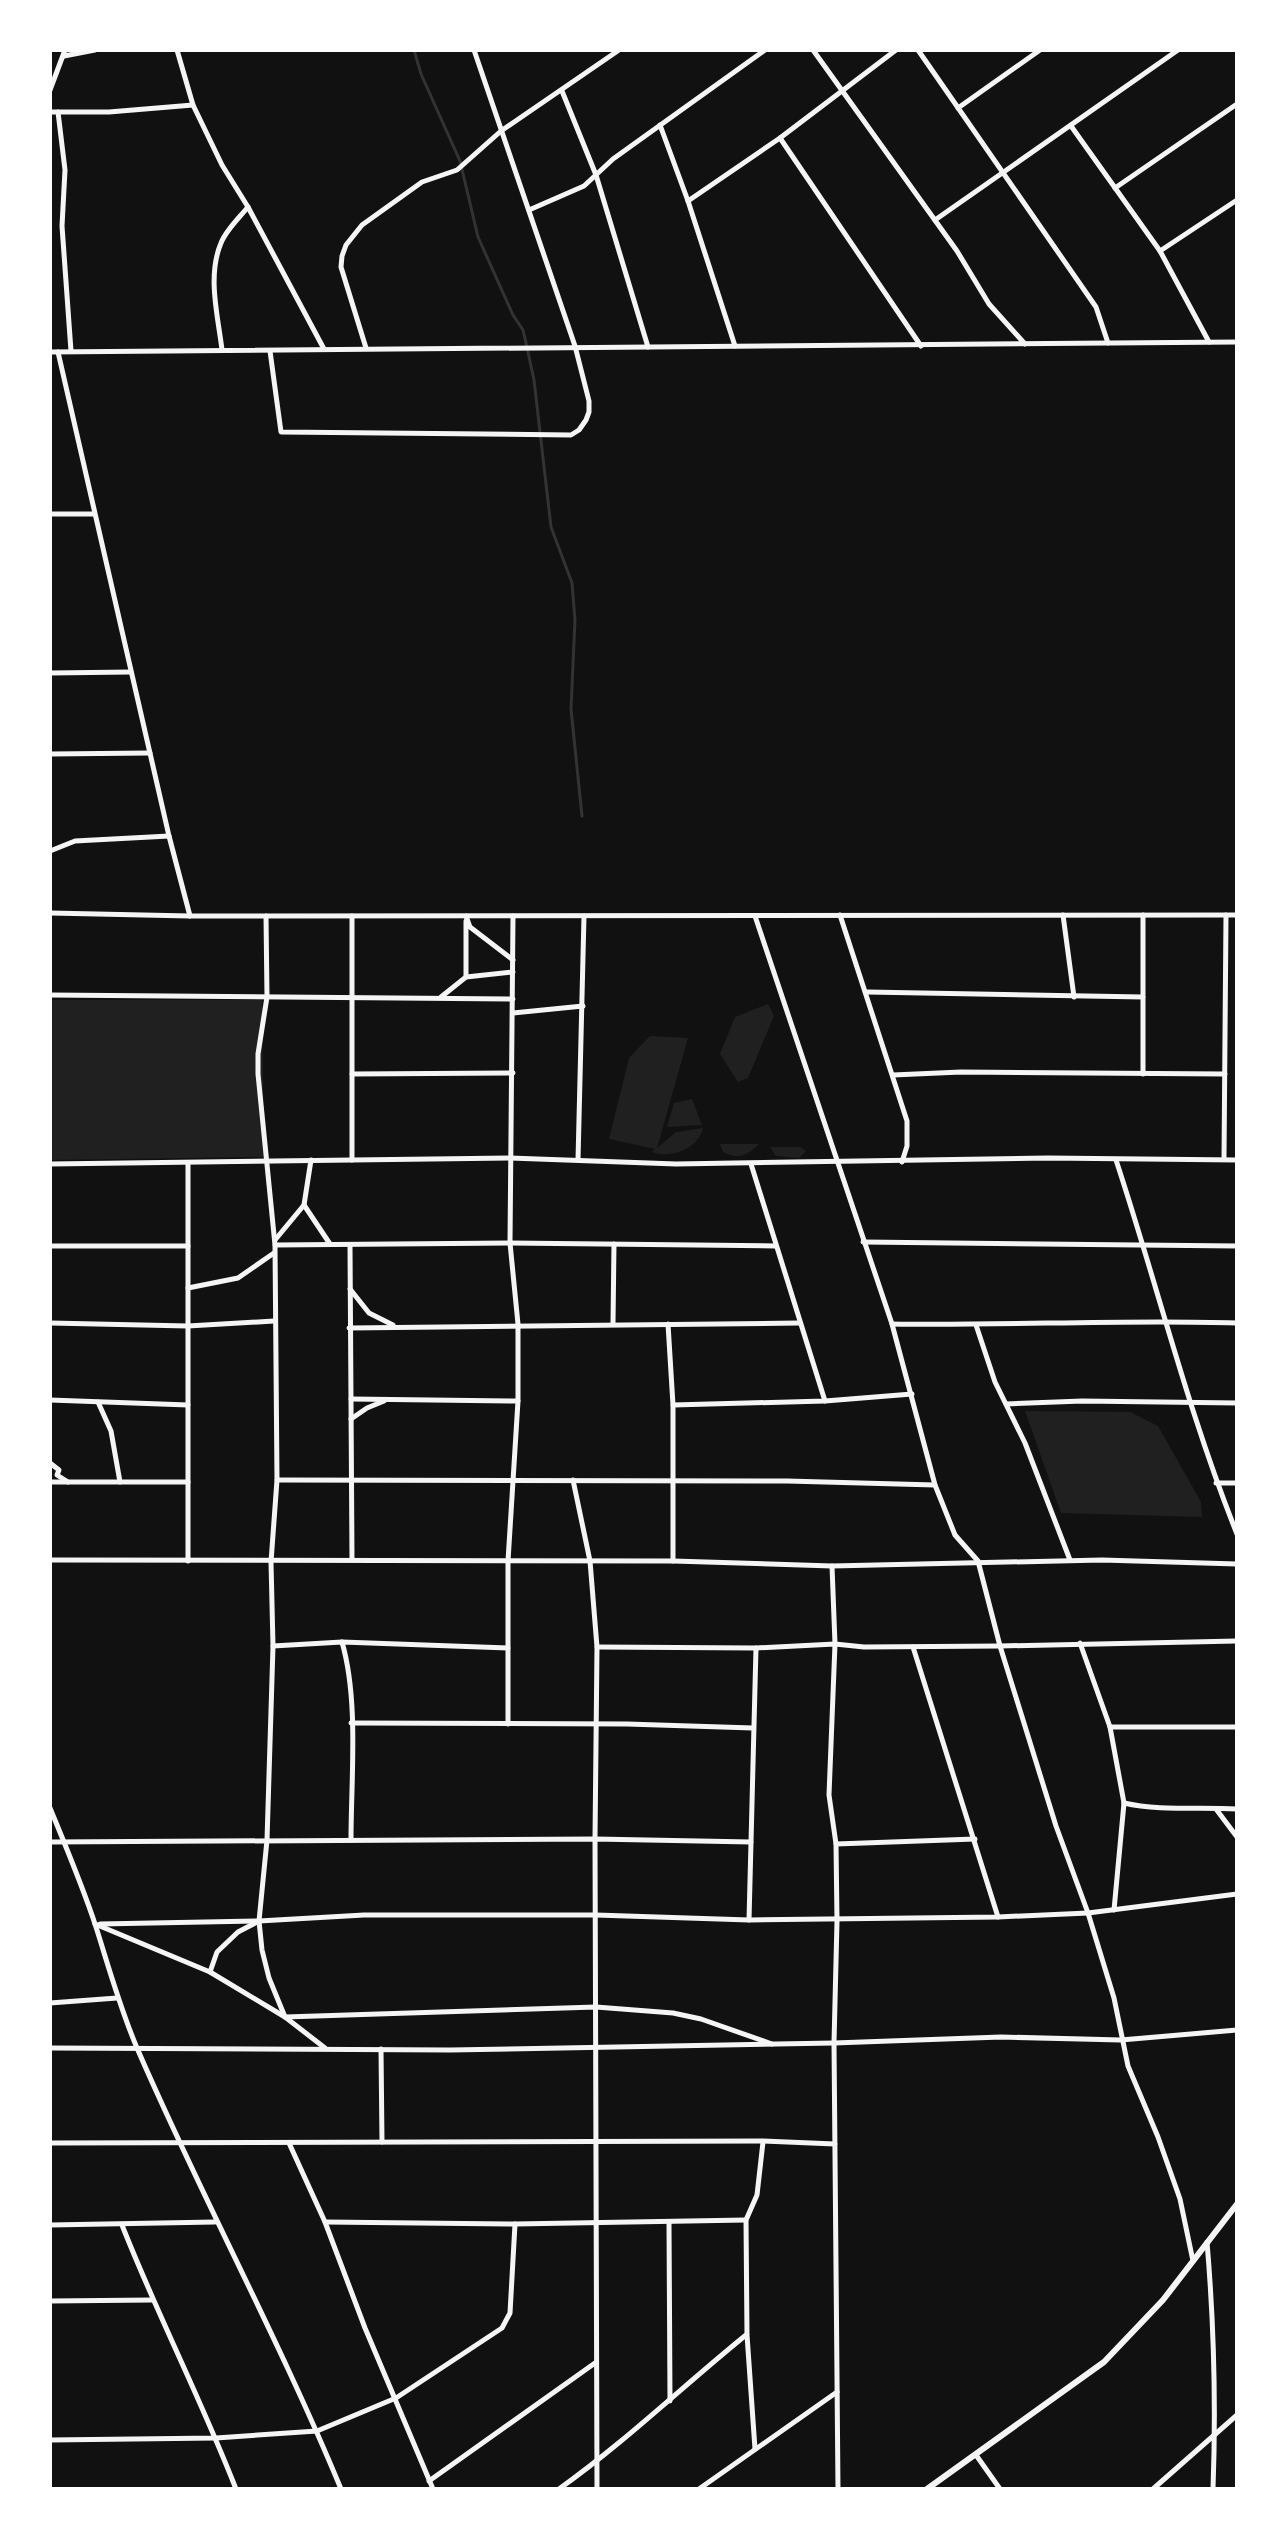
<svg xmlns="http://www.w3.org/2000/svg" width="1287" height="2539" font-family="Lato,sans-serif">
<rect width="100%" height="100%" fill="#111"/>
<g fill="#202020">
<path d="M 50,1000 L 262,1000 L 264,1157 L 50,1160 Z"/>
<path d="M 768,1004 L 774,1016 L 748,1078 L 738,1082 L 720,1054 L 735,1017 Z"/>
<path d="M 650,1036 L 688,1038 L 657,1148 L 676,1132 L 703,1128 C 698,1149 671,1159 652,1152 L 655,1149 L 609,1139 L 629,1058 Z"/>
<path d="M 692,1099 L 702,1125 L 667,1127 L 674,1103 Z"/>
<path d="M 720,1144 L 759,1144 C 746,1156 739,1160 723,1152 Z"/>
<path d="M 770,1147 L 800,1147 L 806,1151 L 799,1158 L 776,1156 Z"/>
<path d="M 1025,1411 L 1130,1412 L 1158,1426 L 1201,1502 L 1202,1517 L 1061,1513 Z"/>
</g>
<g fill="none" stroke-linecap="round" stroke-linejoin="round">
<path stroke="#333" stroke-width="3" d="M 414,50 L 421,74 L 460,161 L 478,237 L 513,315 L 523,330 L 526,343 L 534,380 L 551,527 L 572,583 L 575,620 L 571,709 L 582,816"/>
<g stroke="#f5f5f5" stroke-width="5">
<path d="M 177,50 L 193,105 L 222,165 L 248,207 L 324,349"/>
<path d="M 813,50 L 957,251 L 989,304 L 1025,344"/>
<path d="M 918,50 L 1096,307 L 1108,343"/>
<path d="M 64,56 L 95,50"/>
<path d="M 50,90 L 65,50"/>
<path d="M 562,91 L 596,175 L 648,347"/>
<path d="M 958,108 L 1040,50"/>
<path d="M 50,112 L 58,112 L 65,170 L 62,226 L 71,351"/>
<path d="M 58,112 L 109,112 L 193,105"/>
<path d="M 660,125 L 688,201 L 735,346"/>
<path d="M 1071,126 L 1160,251 L 1209,342"/>
<path d="M 780,138 L 921,346"/>
<path d="M 1115,188 L 1237,104"/>
<path d="M 688,201 L 780,138 L 896,50"/>
<path d="M 529,210 L 584,186 L 613,159 L 765,50"/>
<path d="M 935,220 L 1178,50"/>
<path d="M 1160,251 L 1237,200"/>
<path d="M 366,348 L 341,267 L 342,256 L 346,245 L 362,225 L 422,182 L 457,170 L 501,131 L 619,50"/>
<path d="M 222,350 C 218,316 207,276 221,243 C 226,230 239,218 248,207"/>
<path d="M 270,351 L 281,432 L 571,435 L 579,430 L 586,420 L 589,412 L 589,401 L 575,346 L 474,50"/>
<path d="M 50,352 L 1237,342"/>
<path d="M 58,352 L 169,836 L 190,916"/>
<path d="M 50,514 L 94,514"/>
<path d="M 50,673 L 131,672"/>
<path d="M 50,754 L 150,753"/>
<path d="M 50,851 L 75,841 L 169,836"/>
<path d="M 50,913 L 190,916 L 1237,915"/>
<path d="M 840,915 L 907,1121 L 907,1146 L 902,1162"/>
<path d="M 1063,915 L 1074,997"/>
<path d="M 1143,915 L 1143,1074"/>
<path d="M 266,916 L 267,997 L 258,1054 L 258,1074 L 275,1245 L 277,1480 L 271,1562 L 273,1646 L 267,1840 L 259,1921 L 262,1950 L 269,1978 L 285,2017 L 596,2007 L 673,2013 L 701,2019 L 772,2044"/>
<path d="M 466,916 L 470,927 L 513,960"/>
<path d="M 755,916 L 892,1324 L 935,1485 L 955,1535 L 978,1561 L 1000,1646 L 1056,1826 L 1088,1913 L 1114,1998 L 1128,2066 L 1158,2137 L 1180,2199 L 1193,2261"/>
<path d="M 466,977 L 466,921"/>
<path d="M 867,992 L 1143,997"/>
<path d="M 50,995 L 513,999"/>
<path d="M 441,997 L 466,977 L 513,972"/>
<path d="M 513,1013 L 583,1006"/>
<path d="M 352,1074 L 513,1073"/>
<path d="M 893,1075 L 961,1072 L 1225,1074"/>
<path d="M 1224,1159 L 1226,915"/>
<path d="M 352,1160 L 352,916"/>
<path d="M 578,1160 L 584,916"/>
<path d="M 1116,1160 C 1157,1284 1188,1412 1237,1534"/>
<path d="M 50,1164 L 510,1158 L 676,1164 L 1048,1158 L 1237,1160"/>
<path d="M 751,1164 L 825,1401"/>
<path d="M 304,1205 L 330,1244"/>
<path d="M 275,1240 L 304,1205 L 311,1160"/>
<path d="M 863,1242 L 1237,1246"/>
<path d="M 275,1245 L 510,1243 L 776,1246"/>
<path d="M 350,1245 L 352,1560"/>
<path d="M 50,1246 L 188,1246"/>
<path d="M 188,1288 L 238,1278 L 274,1253"/>
<path d="M 350,1289 L 369,1313 L 393,1325"/>
<path d="M 50,1323 L 188,1326 L 274,1321"/>
<path d="M 613,1324 L 614,1244"/>
<path d="M 668,1324 L 673,1405 L 673,1561"/>
<path d="M 892,1324 C 1007,1326 1122,1319 1237,1323"/>
<path d="M 976,1325 L 995,1382 L 1025,1443 L 1070,1560"/>
<path d="M 349,1328 L 799,1323"/>
<path d="M 351,1399 L 518,1401"/>
<path d="M 50,1400 L 188,1405"/>
<path d="M 98,1402 L 111,1431 L 120,1482"/>
<path d="M 1006,1404 L 1082,1401 L 1237,1403"/>
<path d="M 673,1405 L 825,1401 L 912,1394"/>
<path d="M 351,1419 L 367,1408 L 384,1401"/>
<path d="M 50,1463 L 59,1470 L 57,1475 L 68,1482"/>
<path d="M 277,1480 L 787,1481 L 935,1485"/>
<path d="M 573,1480 L 590,1561 L 597,1647 L 595,1839 L 597,2489"/>
<path d="M 50,1482 L 188,1482"/>
<path d="M 1216,1483 L 1237,1483"/>
<path d="M 50,1560 L 673,1561 L 832,1566 L 1102,1560 L 1237,1564"/>
<path d="M 188,1561 L 188,1164"/>
<path d="M 832,1566 L 835,1644 L 829,1795 L 836,1844 L 837,1921 L 834,2043 L 838,2489"/>
<path d="M 342,1642 C 359,1701 351,1778 351,1840"/>
<path d="M 1080,1643 L 1110,1727 L 1124,1803 L 1114,1910"/>
<path d="M 273,1646 L 342,1642 L 508,1648"/>
<path d="M 597,1647 L 756,1648 L 835,1644 L 864,1647 L 1000,1646 L 1237,1641"/>
<path d="M 913,1647 L 998,1917"/>
<path d="M 351,1723 L 627,1724 L 753,1728"/>
<path d="M 508,1724 L 508,1561 L 518,1401 L 518,1324 L 510,1243 L 513,916"/>
<path d="M 1110,1727 L 1237,1727"/>
<path d="M 1124,1803 C 1158,1811 1201,1807 1237,1809"/>
<path d="M 50,1808 C 66,1847 83,1887 96,1927 C 109,1968 120,2008 137,2048 C 201,2196 279,2339 341,2489"/>
<path d="M 1216,1809 L 1237,1837"/>
<path d="M 50,1842 L 595,1839 L 751,1842"/>
<path d="M 836,1844 L 975,1839"/>
<path d="M 749,1920 L 756,1648"/>
<path d="M 95,1924 L 210,1972 L 217,1952 L 238,1932 L 259,1921 L 364,1915 L 596,1915 L 749,1920 L 998,1917 L 1088,1913 L 1237,1894"/>
<path d="M 100,1924 L 258,1921"/>
<path d="M 210,1972 L 285,2017 L 325,2048"/>
<path d="M 50,2003 L 117,1998"/>
<path d="M 50,2048 L 450,2050 L 834,2043 L 1001,2037 L 1121,2040 L 1237,2030"/>
<path d="M 381,2049 L 382,2142"/>
<path d="M 50,2143 L 763,2141 L 835,2144"/>
<path d="M 289,2143 L 325,2222 L 365,2328 L 433,2489"/>
<path d="M 325,2222 L 515,2224 L 746,2220"/>
<path d="M 669,2222 L 670,2401"/>
<path d="M 50,2225 L 215,2222"/>
<path d="M 122,2225 C 157,2314 201,2399 236,2489"/>
<path d="M 1207,2242 C 1214,2324 1216,2407 1213,2489"/>
<path d="M 50,2301 L 152,2300"/>
<path d="M 50,2440 L 216,2438 L 317,2431 L 396,2398 L 502,2328 L 510,2313 L 515,2224"/>
<path d="M 755,2449 L 747,2335 L 746,2220 L 757,2195 L 763,2142"/>
<path d="M 976,2455 L 1000,2489"/>
<path d="M 429,2481 L 595,2363"/>
<path d="M 559,2489 C 625,2442 683,2386 746,2335"/>
<path d="M 699,2489 L 837,2392"/>
<path d="M 1153,2489 L 1237,2415"/>
</g>
<path stroke="#f5f5f5" stroke-width="6" d="M 927,2489 L 1104,2362 L 1163,2300 L 1237,2204"/>
</g>
<rect width="1287" height="2539" fill="none" stroke="#ffffff" stroke-width="104"/>
</svg>
